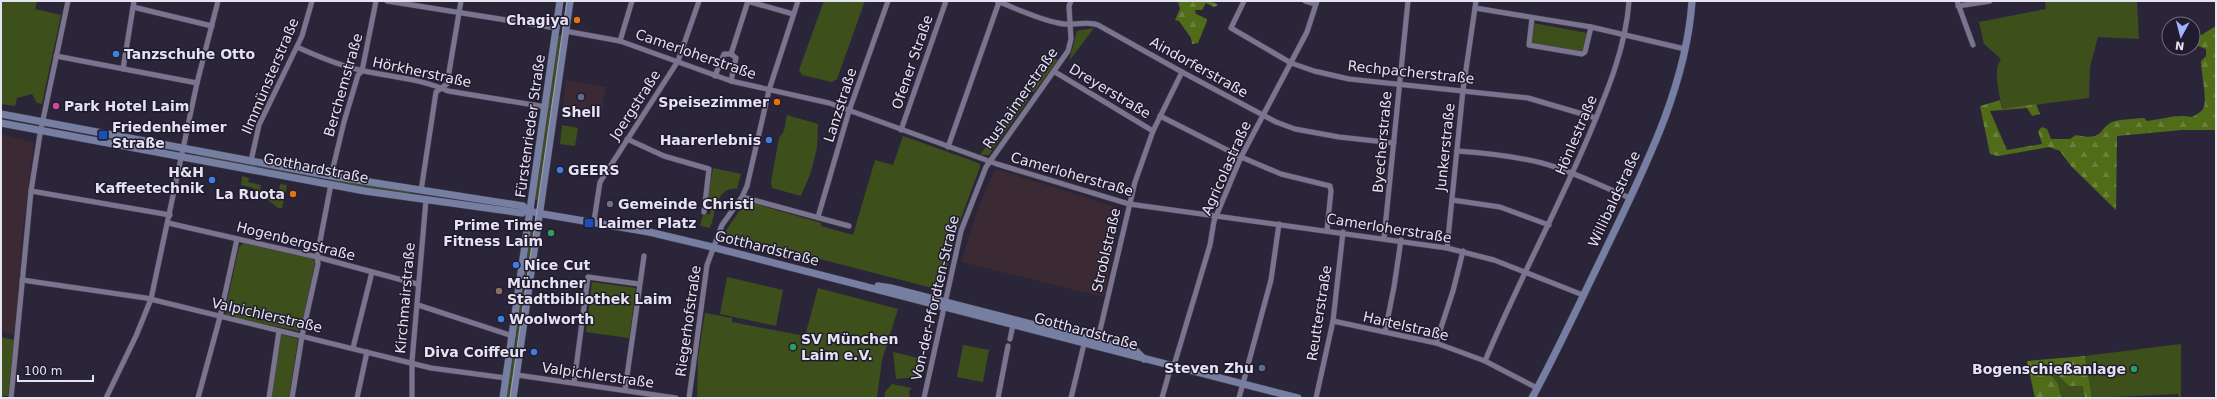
<svg xmlns="http://www.w3.org/2000/svg" width="2217" height="399" font-family="'DejaVu Sans',sans-serif">
<defs>
<pattern id="forest-firs" width="22" height="20" patternUnits="userSpaceOnUse"><rect width="22" height="20" fill="#506c18"/><path d="M5 1l3.5 6h-7zM16 11l3.5 6h-7z" fill="#69813a"/></pattern>
</defs>
<rect width="100%" height="100%" fill="#2b253a"/>
<path fill="#3b2a35" d="M 566,80 L 606,87 L 600,120 L 562,110 Z"/>
<g fill="#3b2a34">
<path d="M 1,134 L 34,142 L 22,236 L 15,335 L 1,332 Z"/>
<path d="M 1000,170 L 1121,209 L 1104,297 L 961,262 L 979,206 L 994,171 Z"/>
</g>
<g fill="#3d501c">
<path d="M 1,1 L 37,1 L 35,9 L 61,15 L 42,104 L 37,103 L 32,94 L 17,98 L 15,106 L 1,104 Z"/>
<path d="M 824,1 L 865,1 L 837,79 L 832,82 L 802,75 L 799,70 Z"/>
<path d="M 2045,1 L 2137,1 L 2139,39 L 2098,37 L 2090,67 L 2089,98 L 2002,109 C 2000,93 1992,72 2001,59 L 1984,44 L 1979,22 L 2046,9 Z"/>
<path d="M 1533,23 L 1587,33 L 1582,52 L 1530,42 Z"/>
<path d="M 1094,28 L 1069,61 L 1077,31 Z"/>
<path d="M 558,36 L 563,36 L 541,200 L 535,200 Z"/>
<path d="M 1053,58 L 1058,60 L 1034,92 L 1028,90 L 1047,61 Z"/>
<path d="M 1023,95 L 1028,100 L 989,155 L 980,155 Z"/>
<path d="M 787,115 L 818,124 L 817,148 L 811,172 L 801,196 L 772,188 L 771,182 L 779,138 L 784,131 Z"/>
<path d="M 562,125 L 578,128 L 575,146 L 560,144 Z"/>
<path d="M 903,136 L 970,160 L 980,164 L 980,167 L 955,234 L 942,288 L 940,290 L 727,235 L 725,232 L 746,201 L 821,223 L 821,226 L 853,235 L 875,160 L 893,165 Z"/>
<path d="M 197,154 L 320,176 L 320,178 L 196,156 Z"/>
<path d="M 713,168 L 741,174 L 737,189 C 715,186 716,214 710,228 L 700,226 L 703,215 L 710,214 L 712,201 L 707,200 Z"/>
<path d="M 242,176 L 249,178 L 248,182 L 261,185 L 260,190 L 264,191 L 263,194 L 278,197 L 280,184 L 287,185 L 282,208 L 278,208 L 253,188 L 241,185 Z"/>
<path d="M 331,178 L 411,192 L 411,194 L 331,182 Z"/>
<path d="M 531,225 L 536,225 L 511,398 L 505,398 Z"/>
<path d="M 244,243 L 311,258 L 315,262 L 301,329 L 298,331 L 227,316 L 225,311 L 239,247 Z"/>
<path d="M 727,277 L 783,290 L 776,326 L 720,314 Z"/>
<path d="M 592,282 L 636,288 L 629,338 L 586,332 Z"/>
<path d="M 818,288 L 898,309 L 882,360 L 877,398 L 697,398 L 698,358 L 705,313 L 732,318 L 732,322 L 805,336 Z"/>
<path d="M 281,334 L 298,339 L 289,398 L 271,398 Z"/>
<path d="M 1,337 L 14,340 L 8,396 L 1,396 Z"/>
<path d="M 2181,344 L 2181,398 L 2179,398 L 2178,394 L 2092,398 L 2085,356 Z"/>
<path d="M 963,345 L 989,350 L 983,382 L 957,377 Z"/>
<path d="M 893,352 L 923,359 L 918,377 L 896,379 Z"/>
<path d="M 2042,364 L 2062,365 L 2064,370 L 2060,376 L 2084,386 L 2085,397 L 2061,398 L 2058,384 Z"/>
<path d="M 892,384 L 912,388 L 909,391 L 910,398 L 884,398 L 885,392 Z"/>
</g>
<g fill="url(#forest-firs)">
<path d="M 1178,1 L 1211,1 L 1218,5 L 1214,7 L 1206,3 L 1202,10 L 1195,10 L 1196,14 L 1207,19 L 1207,21 L 1198,43 L 1192,44 L 1191,38 L 1179,21 L 1175,20 L 1180,9 Z"/>
<path d="M 2216,26 L 2216,130 L 2182,130 L 2117,136 L 2116,210 L 2071,166 L 2060,151 L 2049,147 L 1998,156 L 1990,154 L 1980,106 L 1997,101 L 2000,100 L 2002,109 L 2036,104 L 2040,114 L 2032,116 L 2027,108 L 1990,111 L 2007,150 L 2042,144 L 2038,131 L 2042,127 L 2047,129 L 2051,139 L 2070,139 L 2076,135 C 2106,142 2098,126 2115,121 C 2124,119 2135,119 2144,118 L 2147,121 C 2164,119 2176,114 2192,117 C 2196,115 2201,112 2203,109 C 2208,102 2201,72 2201,61 L 2206,56 L 2206,49 L 2193,44 L 2193,40 Z"/>
<path d="M 2085,356 L 2092,398 L 2085,398 L 2083,386 L 2069,386 L 2059,376 L 2064,370 L 2062,365 L 2043,364 L 2058,384 L 2061,398 L 2035,398 L 2027,361 Z"/>
</g>
<g fill="none" stroke-linecap="round" stroke-linejoin="round">
<defs>
<g id="street">
<path d="M 387,1 L 556,28"/>
<path d="M 747,1 L 793,14"/>
<path d="M 997,1 C 1017,9 1038,19 1058,23 C 1072,27 1085,20 1098,25 L 1182,72 L 1276,122 L 1295,129 L 1339,137 L 1394,143"/>
<path d="M 1244,1 L 1231,28 L 1291,63 L 1314,71 L 1349,79 L 1528,98 L 1596,118"/>
<path d="M 1305,1 L 1316,4"/>
<path d="M 1957,1 L 1973,45"/>
<path d="M 1958,6 L 1990,1"/>
<path d="M 133,7 L 212,26"/>
<path d="M 1475,8 L 1591,27 L 1685,49"/>
<path d="M 1532,18 L 1529,45 L 1582,54 L 1585,52 L 1591,27"/>
<path d="M 565,31 L 620,41 L 731,81 L 829,103 L 997,164 L 1129,204 L 1447,248 L 1494,260 L 1583,295"/>
<path d="M 620,41 L 632,1"/>
<path d="M 297,47 C 319,57 340,66 364,71 C 392,77 422,79 448,91 L 546,107"/>
<path d="M 731,54 L 748,1"/>
<path d="M 56,56 L 197,83"/>
<path d="M 123,69 L 134,1"/>
<path d="M 1055,72 L 1153,131"/>
<path d="M 715,76 L 724,54 L 731,54 L 736,58 L 731,81"/>
<path d="M 1160,116 L 1241,157 L 1281,174 L 1330,186 L 1331,191 L 1327,230"/>
<path d="M 901,130 L 946,1"/>
<path d="M 627,139 L 664,156 L 709,169 L 704,212"/>
<path d="M 948,147 L 999,2"/>
<path d="M 1457,151 C 1486,153 1514,156 1542,163 C 1572,171 1601,186 1630,198"/>
<path d="M 251,161 L 259,125 L 302,36 L 312,1"/>
<path d="M 331,176 L 344,122 L 358,75 L 362,71 L 376,1"/>
<path d="M 31,191 L 170,215"/>
<path d="M 421,191 L 436,92 L 447,84 L 461,1"/>
<path d="M 742,197 L 849,226"/>
<path d="M 1452,200 L 1500,207 L 1549,225"/>
<path d="M 818,217 L 849,111 L 888,1"/>
<path d="M 594,221 L 600,182 L 678,61 L 699,1"/>
<path d="M 168,223 L 317,257 L 417,284"/>
<path d="M 1384,238 L 1408,1"/>
<path d="M 1447,248 L 1463,90 L 1476,1"/>
<path d="M 22,280 L 146,298 L 431,368 L 506,378"/>
<path d="M 418,305 L 513,336"/>
<path d="M 1333,321 L 1436,343 L 1485,361 L 1537,388"/>
<path d="M 1385,332 L 1394,287 L 1401,240"/>
<path d="M 1010,339 L 1013,325"/>
<path d="M 1097,343 L 1135,182 L 1153,131 L 1182,72"/>
<path d="M 1436,343 L 1453,291 L 1463,251"/>
<path d="M 353,348 L 372,272"/>
<path d="M 1485,361 C 1517,284 1557,211 1589,135 C 1607,92 1626,47 1629,1"/>
<path d="M 517,375 L 676,398"/>
<path d="M 574,383 L 588,277 L 639,284"/>
<path d="M 625,390 L 644,256"/>
<path d="M 11,398 L 31,191 L 40,134 L 68,1"/>
<path d="M 106,398 L 136,336 L 151,299 L 197,83 L 218,1"/>
<path d="M 198,398 L 220,317 L 237,239"/>
<path d="M 269,398 L 279,331"/>
<path d="M 292,398 L 302,336 L 318,264 L 317,257 L 331,184"/>
<path d="M 357,398 L 367,352"/>
<path d="M 412,398 L 412,361 L 426,200"/>
<path d="M 689,398 L 707,265 L 722,225 L 742,197 L 747,186 L 769,90 L 798,1"/>
<path d="M 924,398 L 961,231 L 986,167 L 1068,51 L 1071,39 L 1069,6 L 1071,1"/>
<path d="M 998,398 L 1008,346"/>
<path d="M 1071,398 L 1085,340"/>
<path d="M 1162,398 L 1169,373 L 1175,362 L 1210,245 L 1214,221 L 1241,157 L 1307,32 L 1317,1"/>
<path d="M 1239,398 L 1271,280 L 1279,224"/>
<path d="M 1316,398 L 1333,321 L 1343,232"/>
</g>
<g id="secondary">
<path d="M 1,114 L 331,176 L 523,206 L 527,210 L 537,213 L 649,232 L 708,246 L 1298,398"/>
<path d="M 1,123 L 365,191 L 522,213 L 527,210"/>
<path d="M 878,286 L 891,288 L 1136,351 L 1144,359"/>
<path d="M 503,398 L 560,1"/>
<path d="M 513,398 L 570,1"/>
<path d="M 1532,398 C 1557,352 1579,304 1602,257 C 1640,177 1686,91 1692,1"/>
</g>
</defs>
<use href="#street" stroke="#464053" stroke-width="6"/>
<use href="#secondary" stroke="#464053" stroke-width="8"/>
<use href="#street" stroke="#7a748e" stroke-width="5"/>
<use href="#secondary" stroke="#767fa2" stroke-width="7"/>
<path stroke="#9f9bab" stroke-width="1" d="M 510,398 L 567,1"/>
</g>
<g fill="#e8710a" stroke="#211b30" stroke-width="1.5">
<circle cx="577" cy="20" r="4"/>
<circle cx="777" cy="102" r="4"/>
<circle cx="293" cy="194" r="4"/>
</g>
<g fill="#3f7fe0" stroke="#211b30" stroke-width="1.5">
<circle cx="116" cy="54" r="4"/>
<circle cx="769" cy="140" r="4"/>
<circle cx="560" cy="170" r="4"/>
<circle cx="212" cy="180" r="4"/>
<circle cx="516" cy="265" r="4"/>
<circle cx="501" cy="319" r="4"/>
<circle cx="534" cy="352" r="4"/>
</g>
<g fill="#5c6f8a" stroke="#211b30" stroke-width="1.5">
<circle cx="581" cy="97" r="4"/>
<circle cx="1262" cy="368" r="4"/>
</g>
<circle fill="#d1479c" stroke="#211b30" stroke-width="1.5" cx="56" cy="106" r="4"/>
<g fill="#1a4fb4" stroke="#211b30" stroke-width="1.5">
<rect x="98" y="130" width="10" height="10" rx="2"/>
<rect x="584" y="218" width="10" height="10" rx="2"/>
</g>
<circle fill="#6b7280" stroke="#211b30" stroke-width="1.5" cx="610" cy="204" r="4"/>
<g fill="#2e9e5b" stroke="#211b30" stroke-width="1.5">
<circle cx="551" cy="233" r="4"/>
<circle cx="793" cy="347" r="4"/>
<circle cx="2134" cy="369" r="4"/>
</g>
<circle fill="#8d6e63" stroke="#211b30" stroke-width="1.5" cx="499" cy="291" r="4"/>
<g text-anchor="middle" stroke-width="3" stroke-linejoin="round" paint-order="stroke">
<g font-size="14" font-weight="bold" fill="#e6e3f1" stroke="#211b30" text-anchor="start">
<text x="569" y="25" text-anchor="end">Chagiya</text>
<text x="124" y="59">Tanzschuhe Otto</text>
<text x="769" y="107" text-anchor="end">Speisezimmer</text>
<text x="64" y="111">Park Hotel Laim</text>
<text x="581" y="117" text-anchor="middle">Shell</text>
<text x="112" y="132">Friedenheimer<tspan x="112" dy="16">Straße</tspan></text>
<text x="761" y="145" text-anchor="end">Haarerlebnis</text>
<text x="568" y="175">GEERS</text>
<text x="204" y="177" text-anchor="end">H&amp;H<tspan x="204" dy="16">Kaffeetechnik</tspan></text>
<text x="285" y="199" text-anchor="end">La Ruota</text>
<text x="618" y="209">Gemeinde Christi</text>
<text x="598" y="228">Laimer Platz</text>
<text x="543" y="230" text-anchor="end">Prime Time<tspan x="543" dy="16">Fitness Laim</tspan></text>
<text x="524" y="270">Nice Cut</text>
<text x="507" y="288">Münchner<tspan x="507" dy="16">Stadtbibliothek Laim</tspan></text>
<text x="509" y="324">Woolworth</text>
<text x="801" y="344">SV München<tspan x="801" dy="16">Laim e.V.</tspan></text>
<text x="526" y="357" text-anchor="end">Diva Coiffeur</text>
<text x="1254" y="373" text-anchor="end">Steven Zhu</text>
<text x="2126" y="374" text-anchor="end">Bogenschießanlage</text>
</g>
<g font-size="14" fill="#e6e3f1" stroke="#211b30">
<text transform="translate(696 54) rotate(19)" y="5">Camerloherstraße</text>
<text transform="translate(912 62) rotate(-71)" y="5">Ofener Straße</text>
<text transform="translate(1199 67) rotate(29)" y="5">Aindorferstraße</text>
<text transform="translate(422 72) rotate(12)" y="5">Hörkherstraße</text>
<text transform="translate(1411 72) rotate(6)" y="5">Rechpacherstraße</text>
<text transform="translate(270 76) rotate(-67)" y="5">Ilmmünsterstraße</text>
<text transform="translate(343 85) rotate(-74)" y="5">Berchemstraße</text>
<text transform="translate(1110 91) rotate(31)" y="5">Dreyerstraße</text>
<text transform="translate(1020 98) rotate(-55)" y="5">Rushaimerstraße</text>
<text transform="translate(635 105) rotate(-57)" y="5">Joergstraße</text>
<text transform="translate(840 105) rotate(-72)" y="5">Lanzstraße</text>
<text transform="translate(530 126) rotate(-82)" y="5">Fürstenrieder Straße</text>
<text transform="translate(1576 135) rotate(-67)" y="5">Hönlestraße</text>
<text transform="translate(1382 142) rotate(-85)" y="5">Byecherstraße</text>
<text transform="translate(1445 147) rotate(-84)" y="5">Junkerstraße</text>
<text transform="translate(316 168) rotate(11)" y="5">Gotthardstraße</text>
<text transform="translate(1226 168) rotate(-66)" y="5">Agricolastraße</text>
<text transform="translate(1072 174) rotate(16)" y="5">Camerloherstraße</text>
<text transform="translate(1614 199) rotate(-65)" y="5">Willibaldstraße</text>
<text transform="translate(1389 228) rotate(9)" y="5">Camerloherstraße</text>
<text transform="translate(296 241) rotate(14)" y="5">Hogenbergstraße</text>
<text transform="translate(767 248) rotate(14)" y="5">Gotthardstraße</text>
<text transform="translate(1106 250) rotate(-77)" y="5">Stroblstraße</text>
<text transform="translate(405 298) rotate(-85)" y="5">Kirchmairstraße</text>
<text transform="translate(935 298) rotate(-77)" y="5">Von-der-Pfordten-Straße</text>
<text transform="translate(1319 313) rotate(-81)" y="5">Reutterstraße</text>
<text transform="translate(267 315) rotate(13)" y="5">Valpichlerstraße</text>
<text transform="translate(688 321) rotate(-82)" y="5">Riegerhofstraße</text>
<text transform="translate(1406 326) rotate(13)" y="5">Hartelstraße</text>
<text transform="translate(1086 331) rotate(15)" y="5">Gotthardstraße</text>
<text transform="translate(598 375) rotate(8)" y="5">Valpichlerstraße</text>
</g>
</g>
<rect width="2217" height="399" fill="none" stroke="#e6e3f1" stroke-width="4"/>
<g transform="translate(2181 36) rotate(187)"><circle r="19" fill="#211b30" stroke="#706b7d"/>
<path d="M0-3L7 15L0 10L-7 15Z" fill="#a6b1fc"/>
<text y="-6" font-size="11" font-weight="bold" text-anchor="middle" fill="#e6e3f1">N</text>
</g>
<path d="M18 375v6h75v-6" fill="none" stroke="#e6e3f1" stroke-width="2"/>
<text x="24" y="375" font-size="12" fill="#e6e3f1" stroke="#211b30" stroke-width="3" paint-order="stroke">100 m</text>
</svg>
